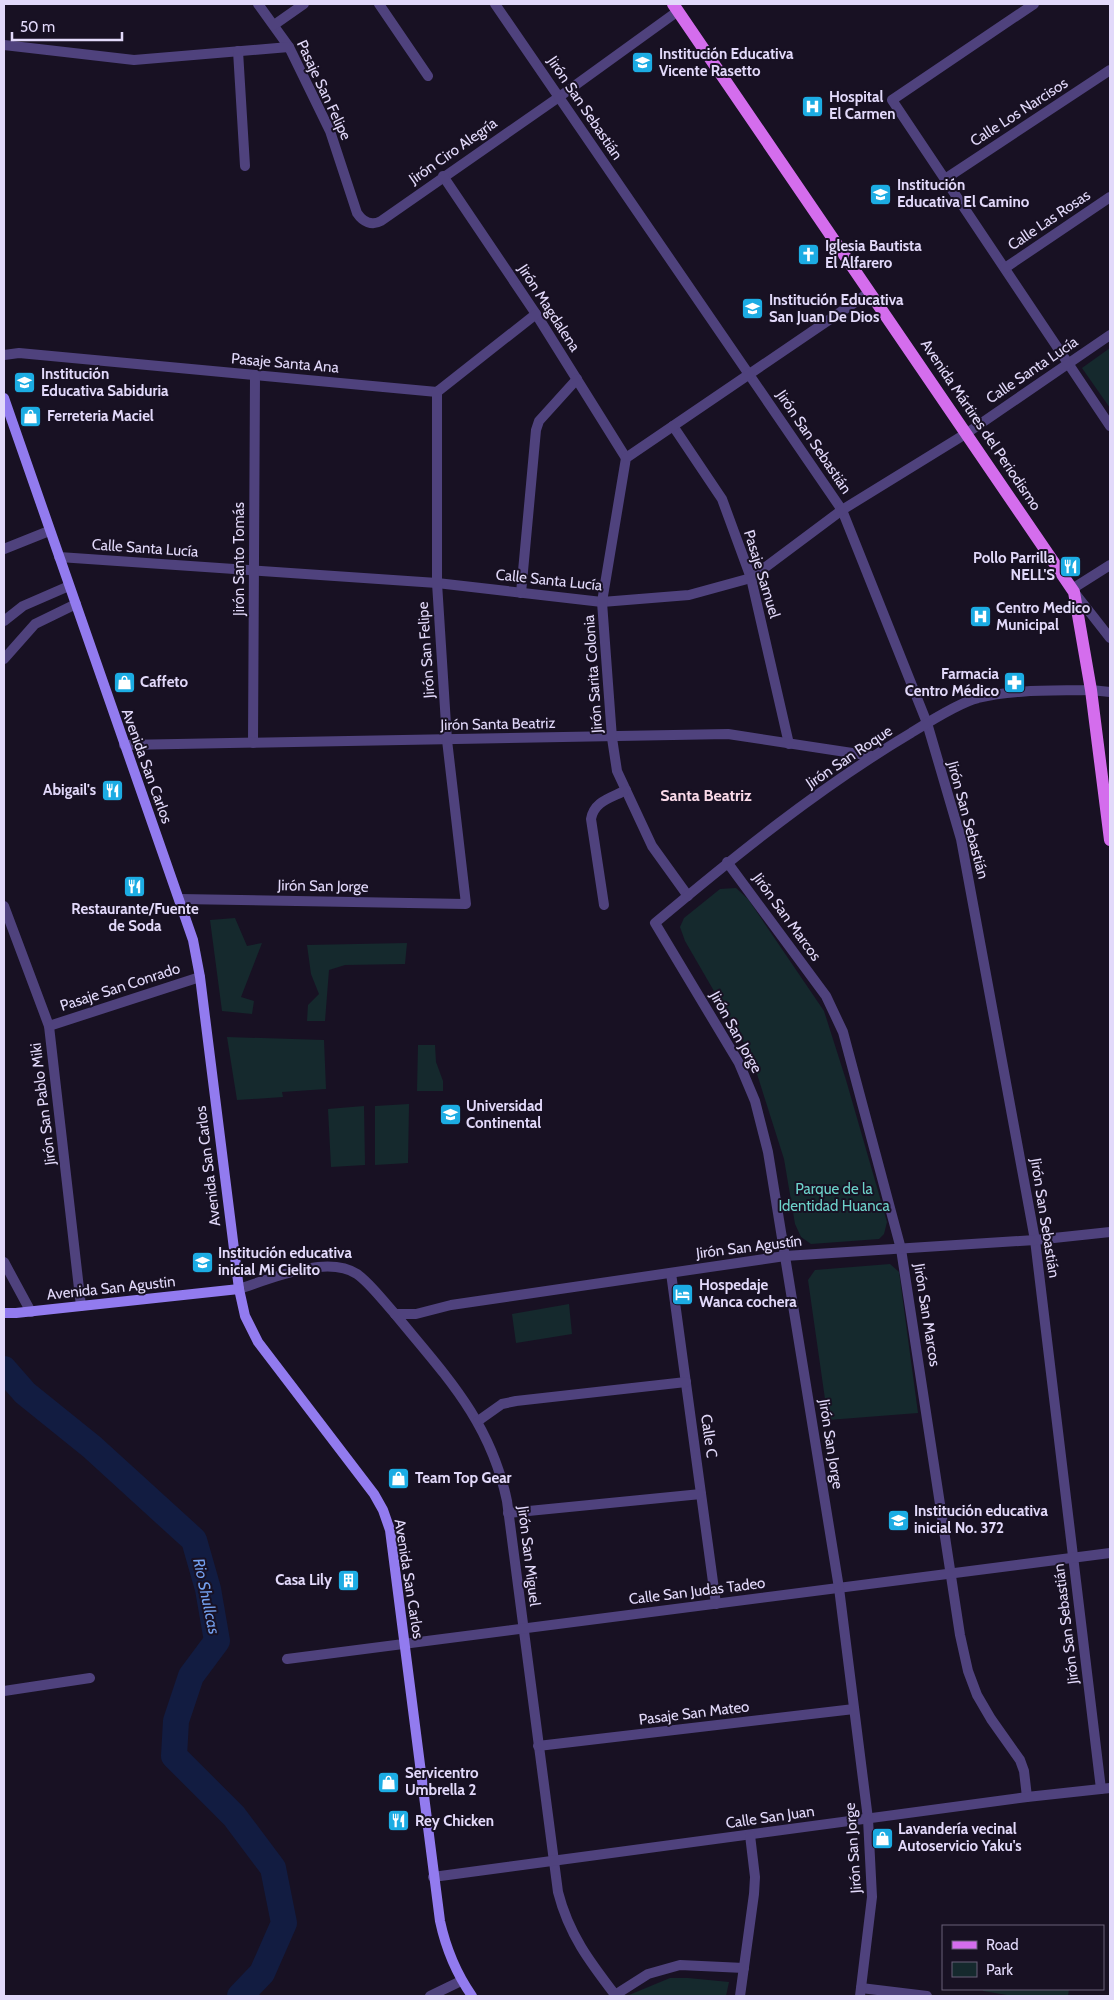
<svg xmlns="http://www.w3.org/2000/svg" width="1114" height="2000" font-family="Cabin,sans-serif">
<rect width="100%" height="100%" fill="#181123"/>
<g fill="#15292d">
<path d="M 1110,348 L 1110,408 L 1082,368 Z"/>
<path d="M 736,888 L 748,899 L 824,1011 L 846,1080 L 887,1222 L 884,1234 L 879,1239 L 811,1244 L 801,1237 L 795,1224 L 784,1159 L 751,1055 L 685,941 L 680,927 L 684,918 L 720,889 Z"/>
<path d="M 235,918 L 247,946 L 262,943 L 241,997 L 254,1001 L 252,1014 L 222,1011 L 210,920 Z"/>
<path d="M 407,943 L 405,964 L 345,965 L 329,970 L 325,1021 L 307,1021 L 308,1005 L 319,994 L 311,974 L 307,945 Z"/>
<path d="M 227,1037 L 324,1040 L 326,1089 L 282,1092 L 283,1097 L 237,1100 Z"/>
<path d="M 418,1045 L 435,1045 L 436,1062 L 443,1081 L 443,1091 L 417,1091 Z"/>
<path d="M 409,1104 L 408,1163 L 375,1165 L 375,1106 Z"/>
<path d="M 364,1106 L 365,1165 L 331,1167 L 328,1109 Z"/>
<path d="M 890,1264 L 899,1272 L 918,1413 L 828,1420 L 808,1280 L 815,1270 Z"/>
<path d="M 569,1304 L 572,1334 L 516,1343 L 512,1314 Z"/>
<path d="M 670,1978 L 688,1978 L 729,1982 L 726,1996 L 629,1995 Z"/>
<path d="M 983,1989 L 1069,1989 L 1068,1996 L 1013,1996 L 983,1991 Z"/>
</g>
<g fill="none" stroke-linecap="round" stroke-linejoin="round">
<path stroke="#121c41" stroke-width="26" d="M 4,1369 L 25,1393 L 92,1447 L 194,1540 L 208,1589 L 217,1641 L 191,1676 L 176,1721 L 174,1756 L 234,1816 L 273,1868 L 284,1923 L 262,1973 L 240,1996"/>
<g stroke="#4f427d" stroke-width="10">
<path d="M 258,4 L 289,47 L 330,131 L 357,213 C 363,222 372,226 381,221 L 559,97 L 678,11"/>
<path d="M 379,4 L 428,76"/>
<path d="M 495,4 L 842,510 L 927,723 L 961,839 L 1035,1240 L 1101,1789"/>
<path d="M 1034,4 L 892,100 L 1110,426"/>
<path d="M 274,25 L 304,4"/>
<path d="M 4,45 L 134,60 L 289,47"/>
<path d="M 238,51 L 245,166"/>
<path d="M 443,176 L 536,314 L 626,458"/>
<path d="M 945,179 L 1110,70"/>
<path d="M 1005,268 L 1110,197"/>
<path d="M 4,355 L 19,353 L 437,392 L 536,314"/>
<path d="M 673,426 L 722,499 L 751,578 L 789,744"/>
<path d="M 4,549 L 49,531"/>
<path d="M 59,557 L 437,583 L 602,602 L 689,595 L 751,578 L 842,510 L 967,433 L 1110,335"/>
<path d="M 1072,589 L 1110,565"/>
<path d="M 521,593 L 536,430 L 539,421 L 577,379"/>
<path d="M 4,621 L 23,606 L 69,586"/>
<path d="M 4,659 L 35,624 L 76,604"/>
<path d="M 253,743 L 255,375"/>
<path d="M 124,745 L 728,734 L 872,756"/>
<path d="M 727,862 L 826,996 L 843,1032 L 901,1249 L 960,1635 L 968,1671 L 977,1695 L 991,1719 L 1020,1760 L 1024,1771 L 1027,1797"/>
<path d="M 688,896 L 652,846 L 617,771 L 612,738 L 602,602 L 626,458 L 870,292"/>
<path d="M 179,899 L 466,904 L 447,740 L 437,583 L 437,392"/>
<path d="M 604,905 L 591,819 C 594,801 611,798 626,790"/>
<path d="M 4,906 L 49,1026 L 81,1306"/>
<path d="M 49,1026 L 200,977"/>
<path d="M 4,1262 L 31,1312"/>
<path d="M 671,1273 L 716,1604"/>
<path d="M 395,1314 C 445,1375 490,1420 507,1501 L 558,1892 C 569,1935 590,1962 616,1996"/>
<path d="M 478,1421 L 502,1404 L 516,1401 L 686,1382"/>
<path d="M 508,1513 L 701,1494"/>
<path d="M 287,1659 L 1110,1553"/>
<path d="M 4,1691 L 90,1678"/>
<path d="M 538,1746 L 854,1709"/>
<path d="M 433,1877 L 1027,1797 L 1110,1788"/>
<path d="M 861,1988 L 927,1996"/>
<path d="M 615,1995 L 648,1974 L 680,1965 L 744,1968"/>
<path d="M 430,1996 L 461,1981"/>
<path d="M 740,1996 L 754,1894 L 755,1877 L 750,1835"/>
<path d="M 860,1996 L 872,1897 L 868,1819 L 839,1588 L 768,1152 L 755,1101 L 739,1063 L 655,923 C 736,855 820,787 911,733 C 927,723 960,702 978,698 C 1014,689 1054,691 1091,690"/>
</g>
<g stroke="#4f427d" stroke-width="10">
<path d="M 1074,592 L 1110,638"/>
<path d="M 1091,690 L 1110,692"/>
<path d="M 239,1289 C 270,1279 327,1254 357,1274 C 370,1283 384,1302 395,1314 L 416,1314 L 451,1305 L 785,1256 L 1035,1240 L 1110,1232"/>
</g>
<g stroke="#927bef" stroke-width="10">
<path d="M 4,398 L 193,940 L 200,977 L 239,1289 L 245,1316 L 258,1342 L 374,1494 L 383,1510 L 390,1530 L 440,1921 C 446,1949 456,1973 472,1996"/>
<path d="M 4,1313 L 16,1313 L 239,1289"/>
</g>
<path stroke="#d46ded" stroke-width="12" d="M 673,4 L 1074,592 L 1091,690 L 1110,840"/>
</g>
<defs>
<symbol id="school-square" viewBox="-11 -11 22 22"><rect x="-9" y="-9" width="18" height="18" rx="4" fill="#1cace3" stroke="#181123"/><path d="M0-5L7-2L0 1L-7-2ZM-4 1L0 2.5L4 1V4Q0 6-4 4Z" fill="#fff"/></symbol>
<symbol id="hospital-square" viewBox="-11 -11 22 22"><rect x="-9" y="-9" width="18" height="18" rx="4" fill="#1cace3" stroke="#181123"/><path d="M-5-5h3v3.5h4V-5h3V5h-3V1.5h-4V5h-3Z" fill="#fff"/></symbol>
<symbol id="church-square" viewBox="-11 -11 22 22"><rect x="-9" y="-9" width="18" height="18" rx="4" fill="#1cace3" stroke="#181123"/><path d="M-1.2-6h2.4v3.5h3.3v2.4h-3.3V6h-2.4V-.1h-3.3v-2.4h3.3Z" fill="#fff"/></symbol>
<symbol id="shop-square" viewBox="-11 -11 22 22"><rect x="-9" y="-9" width="18" height="18" rx="4" fill="#1cace3" stroke="#181123"/><path d="M-5-2.5h2.3a2.7 3.5 0 0 1 5.4 0H5L5.5 6h-11ZM-1.5-2.5h3a1.5 2.3 0 0 0-3 0Z" fill="#fff"/></symbol>
<symbol id="restaurant-square" viewBox="-11 -11 22 22"><rect x="-9" y="-9" width="18" height="18" rx="4" fill="#1cace3" stroke="#181123"/><path d="M-5-6h1v4h1v-4h1v4h1v-4h1v5L-1.5 .5V6h-2V.5L-5-1ZM5-6V6H3V1.5H1.5Q1.5-4 5-6Z" fill="#fff"/></symbol>
<symbol id="pharmacy-square" viewBox="-11 -11 22 22"><rect x="-9" y="-9" width="18" height="18" rx="4" fill="#1cace3" stroke="#181123"/><path d="M-2-6h4v4h4v4h-4v4h-4v-4h-4v-4h4Z" fill="#fff"/></symbol>
<symbol id="university-square" viewBox="-11 -11 22 22"><rect x="-9" y="-9" width="18" height="18" rx="4" fill="#1cace3" stroke="#181123"/><path d="M0-5L7-2L0 1L-7-2ZM-4 1L0 2.5L4 1V4Q0 6-4 4Z" fill="#fff"/></symbol>
<symbol id="hotel-square" viewBox="-11 -11 22 22"><rect x="-9" y="-9" width="18" height="18" rx="4" fill="#1cace3" stroke="#181123"/><path d="M-6-4.5h1.5V1H6V5H4.5V3h-9V5H-6ZM-4 0a1.8 1.8 0 1 1 3.6 0ZM.5 0V-2.5h3Q6-2.5 6 0Z" fill="#fff"/></symbol>
<symbol id="building-square" viewBox="-11 -11 22 22"><rect x="-9" y="-9" width="18" height="18" rx="4" fill="#1cace3" stroke="#181123"/><path d="M-4-6H4V6H1V3H-1V6H-4ZM-2.5-4.3h1.7v1.8h-1.7ZM.8-4.3h1.7v1.8H.8ZM-2.5-1h1.7V.8h-1.7ZM.8-1h1.7V.8H.8Z" fill="#fff"/></symbol>
</defs>
<g fill-rule="evenodd">
<use href="#school-square" x="630" y="50" width="25" height="25"/>
<use href="#hospital-square" x="800" y="94" width="25" height="25"/>
<use href="#school-square" x="868" y="182" width="25" height="25"/>
<use href="#church-square" x="796" y="242" width="25" height="25"/>
<use href="#school-square" x="740" y="296" width="25" height="25"/>
<use href="#school-square" x="12" y="370" width="25" height="25"/>
<use href="#shop-square" x="18" y="404" width="25" height="25"/>
<use href="#restaurant-square" x="1058" y="554" width="25" height="25"/>
<use href="#hospital-square" x="968" y="604" width="25" height="25"/>
<use href="#shop-square" x="112" y="670" width="25" height="25"/>
<use href="#pharmacy-square" x="1002" y="670" width="25" height="25"/>
<use href="#restaurant-square" x="100" y="778" width="25" height="25"/>
<use href="#restaurant-square" x="122" y="874" width="25" height="25"/>
<use href="#university-square" x="438" y="1102" width="25" height="25"/>
<use href="#school-square" x="190" y="1250" width="25" height="25"/>
<use href="#hotel-square" x="670" y="1282" width="25" height="25"/>
<use href="#shop-square" x="386" y="1466" width="25" height="25"/>
<use href="#school-square" x="886" y="1508" width="25" height="25"/>
<use href="#building-square" x="336" y="1568" width="25" height="25"/>
<use href="#shop-square" x="376" y="1770" width="25" height="25"/>
<use href="#restaurant-square" x="386" y="1808" width="25" height="25"/>
<use href="#shop-square" x="870" y="1826" width="25" height="25"/>
</g>
<g text-anchor="middle" stroke-width="4" stroke-linejoin="round" paint-order="stroke">
<g font-size="15" font-weight="bold" fill="#e2d9fa" stroke="#181123" text-anchor="start">
<text x="659" y="59">Institución Educativa<tspan x="659" dy="17">Vicente Rasetto</tspan></text>
<text x="829" y="102">Hospital<tspan x="829" dy="17">El Carmen</tspan></text>
<text x="897" y="190">Institución<tspan x="897" dy="17">Educativa El Camino</tspan></text>
<text x="825" y="251">Iglesia Bautista<tspan x="825" dy="17">El Alfarero</tspan></text>
<text x="769" y="305">Institución Educativa<tspan x="769" dy="17">San Juan De Dios</tspan></text>
<text x="41" y="379">Institución<tspan x="41" dy="17">Educativa Sabiduria</tspan></text>
<text x="47" y="421">Ferreteria Maciel</text>
<text x="1055" y="563" text-anchor="end">Pollo Parrilla<tspan x="1055" dy="17">NELL'S</tspan></text>
<text x="996" y="613">Centro Medico<tspan x="996" dy="17">Municipal</tspan></text>
<text x="999" y="679" text-anchor="end">Farmacia<tspan x="999" dy="17">Centro Médico</tspan></text>
<text x="140" y="687">Caffeto</text>
<text x="96" y="795" text-anchor="end">Abigail's</text>
<text x="135" y="914" text-anchor="middle">Restaurante/Fuente<tspan x="135" dy="17">de Soda</tspan></text>
<text x="466" y="1111">Universidad<tspan x="466" dy="17">Continental</tspan></text>
<text x="218" y="1258">Institución educativa<tspan x="218" dy="17">inicial Mi Cielito</tspan></text>
<text x="699" y="1290">Hospedaje<tspan x="699" dy="17">Wanca cochera</tspan></text>
<text x="415" y="1483">Team Top Gear</text>
<text x="914" y="1516">Institución educativa<tspan x="914" dy="17">inicial No. 372</tspan></text>
<text x="332" y="1585" text-anchor="end">Casa Lily</text>
<text x="405" y="1778">Servicentro<tspan x="405" dy="17">Umbrella 2</tspan></text>
<text x="415" y="1826">Rey Chicken</text>
<text x="898" y="1834">Lavandería vecinal<tspan x="898" dy="17">Autoservicio Yaku's</tspan></text>
</g>
<g font-size="15" fill="#e2d9fa" stroke="#181123">
<text transform="translate(324 90) rotate(65)" y="5">Pasaje San Felipe</text>
<text transform="translate(585 108) rotate(56)" y="5">Jirón San Sebastián</text>
<text transform="translate(1019 112) rotate(-33)" y="5">Calle Los Narcisos</text>
<text transform="translate(453 151) rotate(-35)" y="5">Jirón Ciro Alegría</text>
<text transform="translate(1049 220) rotate(-34)" y="5">Calle Las Rosas</text>
<text transform="translate(549 308) rotate(57)" y="5">Jirón Magdalena</text>
<text transform="translate(285 363) rotate(5)" y="5">Pasaje Santa Ana</text>
<text transform="translate(1032 370) rotate(-34)" y="5">Calle Santa Lucía</text>
<text transform="translate(981 425) rotate(56)" y="5">Avenida Mártires del Periodismo</text>
<text transform="translate(814 442) rotate(56)" y="5">Jirón San Sebastián</text>
<text transform="translate(145 548) rotate(4)" y="5">Calle Santa Lucía</text>
<text transform="translate(239 559) rotate(-90)" y="5">Jirón Santo Tomás</text>
<text transform="translate(762 574) rotate(73)" y="5">Pasaje Samuel</text>
<text transform="translate(549 580) rotate(6)" y="5">Calle Santa Lucía</text>
<text transform="translate(426 650) rotate(-94)" y="5">Jirón San Felipe</text>
<text transform="translate(593 674) rotate(-94)" y="5">Jirón Sarita Colonia</text>
<text transform="translate(498 724) rotate(-1)" y="5">Jirón Santa Beatriz</text>
<text transform="translate(849 757) rotate(-34)" y="5">Jirón San Roque</text>
<text transform="translate(147 766) rotate(70)" y="5">Avenida San Carlos</text>
<text transform="translate(968 820) rotate(75)" y="5">Jirón San Sebastián</text>
<text transform="translate(323 886) rotate(1)" y="5">Jirón San Jorge</text>
<text transform="translate(787 917) rotate(54)" y="5">Jirón San Marcos</text>
<text transform="translate(120 987) rotate(-18)" y="5">Pasaje San Conrado</text>
<text transform="translate(736 1032) rotate(61)" y="5">Jirón San Jorge</text>
<text transform="translate(43 1104) rotate(-97)" y="5">Jirón San Pablo Miki</text>
<text transform="translate(208 1166) rotate(-97)" y="5">Avenida San Carlos</text>
<text transform="translate(1045 1218) rotate(81)" y="5">Jirón San Sebastián</text>
<text transform="translate(749 1247) rotate(-7)" y="5">Jirón San Agustín</text>
<text transform="translate(111 1288) rotate(-6)" y="5">Avenida San Agustin</text>
<text transform="translate(927 1315) rotate(81)" y="5">Jirón San Marcos</text>
<text transform="translate(709 1436) rotate(82)" y="5">Calle C</text>
<text transform="translate(831 1444) rotate(81)" y="5">Jirón San Jorge</text>
<text transform="translate(529 1556) rotate(83)" y="5">Jirón San Miguel</text>
<text transform="translate(409 1579) rotate(81)" y="5">Avenida San Carlos</text>
<text transform="translate(697 1591) rotate(-7)" y="5">Calle San Judas Tadeo</text>
<text transform="translate(1066 1624) rotate(-97)" y="5">Jirón San Sebastián</text>
<text transform="translate(694 1713) rotate(-7)" y="5">Pasaje San Mateo</text>
<text transform="translate(770 1817) rotate(-8)" y="5">Calle San Juan</text>
<text transform="translate(853 1848) rotate(-94)" y="5">Jirón San Jorge</text>
</g>
<g font-size="15" fill="#6dd2ca" stroke="#181123">
<text x="834" y="1194">Parque de la<tspan x="834" dy="17">Identidad Huanca</tspan></text>
</g>
<g font-size="16" font-weight="bold" fill="#fadae9" stroke="#181123">
<text x="706" y="801">Santa Beatriz</text>
</g>
<g font-size="16" font-style="italic" fill="#739fee" stroke="#181123">
<text transform="translate(207 1596) rotate(78)" y="6">Rio Shullcas</text>
</g>
</g>
<rect width="1114" height="2000" fill="none" stroke="#e2d9fa" stroke-width="10"/>
<rect x="942" y="1925" width="162" height="65" fill="#181123" stroke="#696179"/>
<rect x="952" y="1941" width="25" height="8" fill="#d46ded" stroke="#696179"/>
<text x="986" y="1950" font-size="15" fill="#e2d9fa">Road</text>
<rect x="952" y="1962" width="25" height="15" fill="#15292d" stroke="#696179"/>
<text x="986" y="1975" font-size="15" fill="#e2d9fa">Park</text>
<path d="M12 32v8h110v-8" fill="none" stroke="#e2d9fa" stroke-width="2.5"/>
<text x="20" y="32" font-size="15" fill="#e2d9fa" stroke="#181123" stroke-width="4" paint-order="stroke">50 m</text>
</svg>
